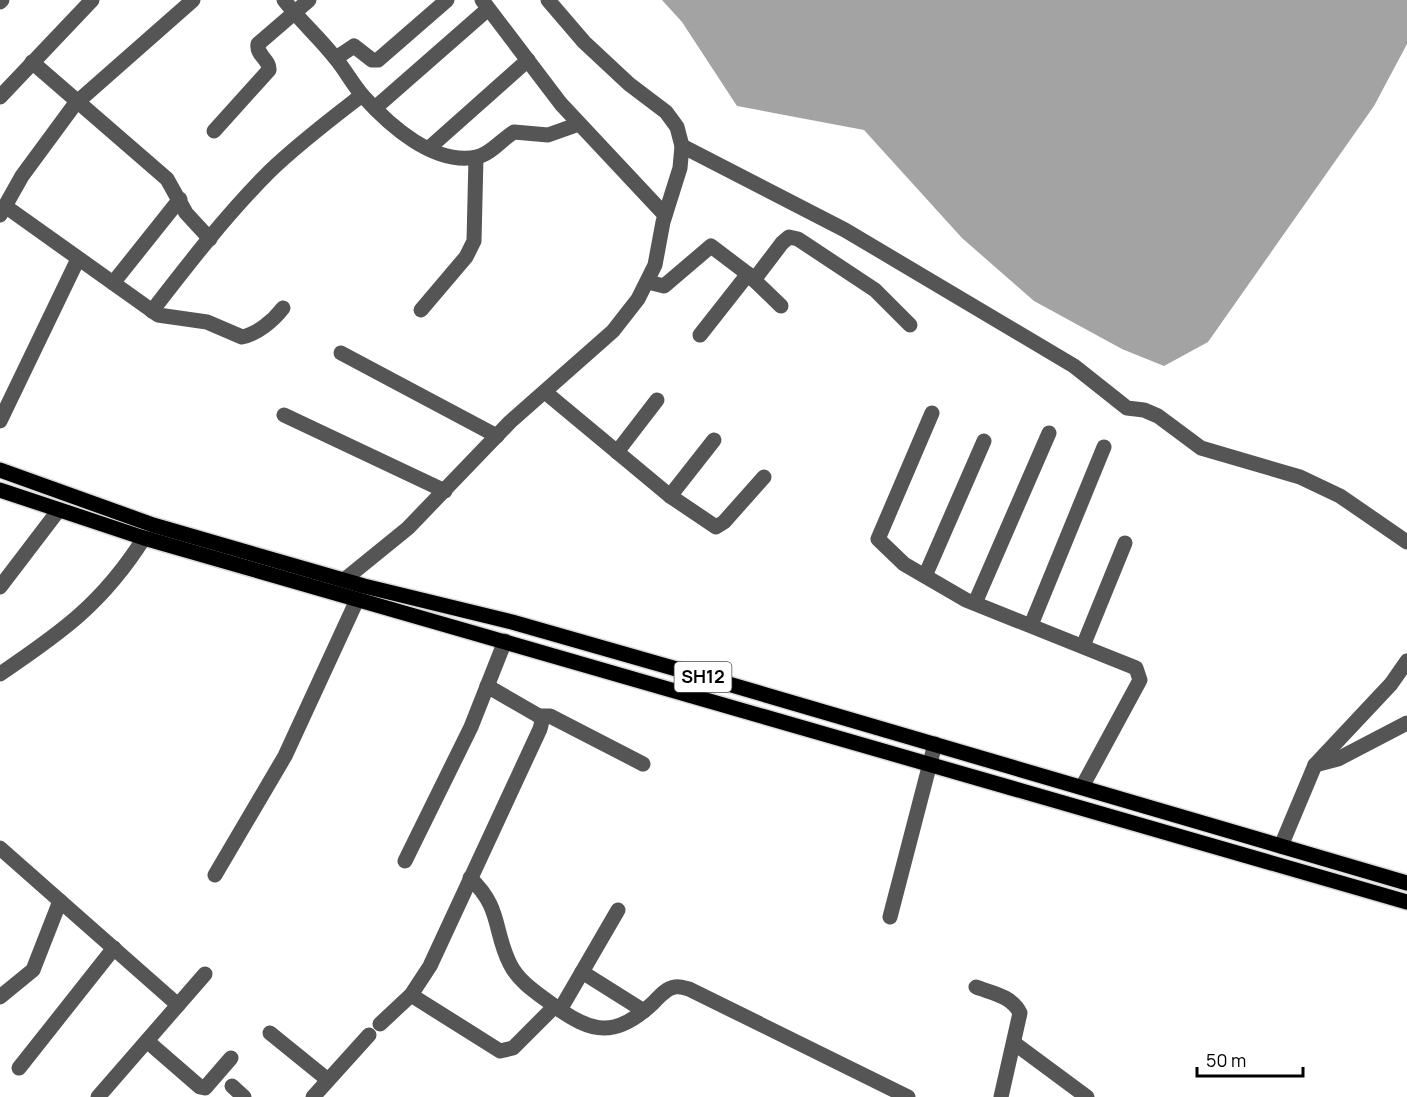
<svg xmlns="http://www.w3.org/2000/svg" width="1407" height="1097" font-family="Manrope,sans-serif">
<rect width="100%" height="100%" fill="#fff"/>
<path fill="#a3a3a3" d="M 662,0 L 1407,0 L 1407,44 L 1374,106 L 1208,342 L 1164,366 L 1122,349 L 1034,301 L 962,238 L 864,130 L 737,106 L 682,22 Z"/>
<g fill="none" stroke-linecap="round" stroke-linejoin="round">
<defs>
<g id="major">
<path d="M 0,470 L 153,525 L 364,586 L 512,622 L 708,678 L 1407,883"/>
<path d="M 0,490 L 144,538 L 1407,902"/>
</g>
</defs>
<use href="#major" stroke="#dbdbdb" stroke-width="18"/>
<g stroke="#555" stroke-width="15">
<path d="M 284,0 C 300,21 320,38 336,59 C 346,71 353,85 363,96 C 389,125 434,166 477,157 C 491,154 502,139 514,132 L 548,135 L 579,124"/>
<path d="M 482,0 L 561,104 L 665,215"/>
<path d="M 0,2 L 2,0"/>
<path d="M 336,58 L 354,46 L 372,60 L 378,60 L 447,0"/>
<path d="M 32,62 L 167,179 L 186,213 L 210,239"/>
<path d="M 0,97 L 92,0"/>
<path d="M 375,108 L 488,9"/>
<path d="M 214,131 L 269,70 C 270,60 256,55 258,44 L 309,0"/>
<path d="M 682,146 L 845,230 L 1074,366 L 1127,408 L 1144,410 L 1158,416 L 1201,448 L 1300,477 L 1340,496 L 1407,542"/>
<path d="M 429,148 L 528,60"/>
<path d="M 5,206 L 158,315 L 207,322 L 242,337 C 257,334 273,321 283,308"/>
<path d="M 0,215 L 22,176 L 75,104 L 193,0"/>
<path d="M 754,280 L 782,243 L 789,237 L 798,239 L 875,290 L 910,325"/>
<path d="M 648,282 L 664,286 L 711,246 L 748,274 L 781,306"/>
<path d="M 113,283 L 180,199"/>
<path d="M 421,310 L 466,257 L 474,241 L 476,157"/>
<path d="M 152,311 C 189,263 227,214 270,171 C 299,143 331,119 362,95"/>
<path d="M 700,335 L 748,274"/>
<path d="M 341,353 L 497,436"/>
<path d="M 545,392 L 670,496 L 716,527 L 724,522 L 764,477"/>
<path d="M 932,413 L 878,539 L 904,564 L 966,600 L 1136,668 L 1140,680 L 1082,787"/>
<path d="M 284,415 L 445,491"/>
<path d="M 0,421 L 78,259"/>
<path d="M 617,452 L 657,400"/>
<path d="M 670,496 L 714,440"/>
<path d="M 925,576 L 984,441"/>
<path d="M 344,580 L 408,528 L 510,422 L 613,331 L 638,299 L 655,265 L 663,222 L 680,168 L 682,146 L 677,127 L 666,112 L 629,84 L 584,42 L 548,0"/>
<path d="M 0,587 L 58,511"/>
<path d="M 975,603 L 1049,433"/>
<path d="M 1031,625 L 1104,447"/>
<path d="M 1083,646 L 1125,543"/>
<path d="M 0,674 C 62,632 103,603 144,538"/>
<path d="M 539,716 L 550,716 L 643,764"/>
<path d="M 1315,765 L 1338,759 L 1407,723"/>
<path d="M 1281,846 L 1315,765 L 1391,684 L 1407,661"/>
<path d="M 0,848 L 178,1005"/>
<path d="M 405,861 L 471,727 L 505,641"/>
<path d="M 215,875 L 285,756 L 357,600"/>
<path d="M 470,878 C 502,908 493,930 510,964 C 519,982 537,993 553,1005 C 592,1034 616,1038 653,1003 C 659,997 666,988 675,987 C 679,986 685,988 689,989 L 908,1097"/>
<path d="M 890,917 L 935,744"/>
<path d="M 582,972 L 644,1011"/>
<path d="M 976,987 C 992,993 1012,996 1020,1013 L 1001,1097"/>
<path d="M 411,995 L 500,1051 L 513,1048 L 555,1006"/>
<path d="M 0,997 L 33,970 L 60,901"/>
<path d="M 560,1010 L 618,910"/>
<path d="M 380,1024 L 411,995 L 430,966 L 540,729 L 542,721 L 539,716 L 487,686"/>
<path d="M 270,1033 L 328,1080"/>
<path d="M 147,1041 L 200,1087 L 205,1088 L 231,1058"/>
<path d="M 1014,1043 L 1087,1097"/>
<path d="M 19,1068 L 114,948"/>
<path d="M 232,1086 L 244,1097"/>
<path d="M 98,1097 L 205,974"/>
<path d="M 313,1097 L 369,1035"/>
</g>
<use href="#major" stroke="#000" stroke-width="15"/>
</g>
<g text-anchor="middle" stroke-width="4.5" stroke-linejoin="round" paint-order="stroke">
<rect fill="#fff" stroke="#4c4c4c" stroke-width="1.5" x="674.5" y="662" width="57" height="30" rx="4.5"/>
<g font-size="18" font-weight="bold" fill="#000">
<text x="703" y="683">SH12</text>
</g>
</g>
<path d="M1197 1067v9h106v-9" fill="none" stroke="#000000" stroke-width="3"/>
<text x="1206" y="1067" font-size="18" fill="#000000" stroke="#ffffff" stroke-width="4.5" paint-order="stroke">50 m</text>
</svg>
